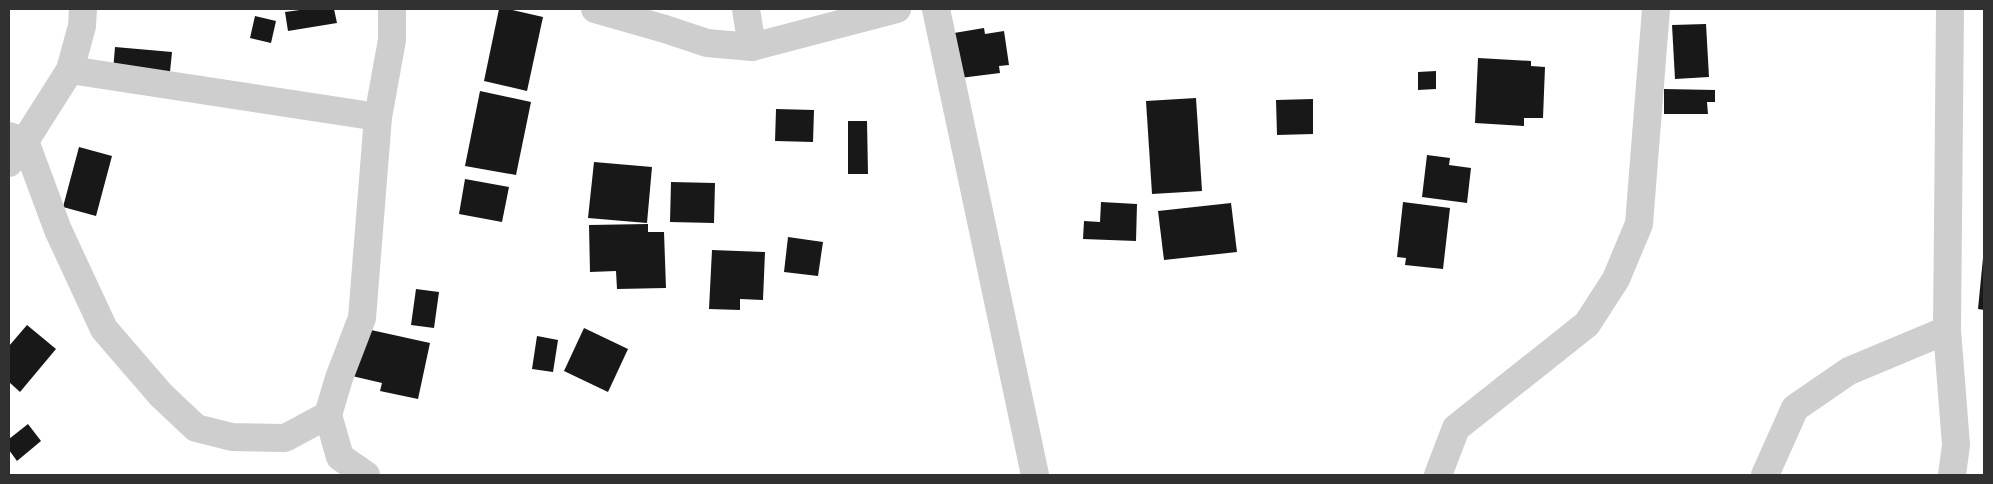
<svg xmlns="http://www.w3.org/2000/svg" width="1993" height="484" font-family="'Archivo Narrow',sans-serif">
<rect width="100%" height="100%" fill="#fff"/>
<g fill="#181818">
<path d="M 307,9 L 334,9 L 337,23 L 288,31 L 285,12 Z"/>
<path d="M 499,9 L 508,9 L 543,17 L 527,91 L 484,81 Z"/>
<path d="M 255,16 L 276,21 L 271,43 L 250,38 Z"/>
<path d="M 1706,24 L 1709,77 L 1675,79 L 1672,25 Z"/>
<path d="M 984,28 L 985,34 L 1004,31 L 1009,65 L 999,66 L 1000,73 L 960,78 L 954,33 Z"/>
<path d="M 115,47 L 172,52 L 170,72 L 113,71 Z"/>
<path d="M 1478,58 L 1531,61 L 1531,66 L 1545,67 L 1543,118 L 1524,118 L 1524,126 L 1475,123 Z"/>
<path d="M 1436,71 L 1436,89 L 1418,90 L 1418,72 Z"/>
<path d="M 1664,89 L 1715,90 L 1715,102 L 1707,102 L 1708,114 L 1664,114 Z"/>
<path d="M 480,91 L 531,102 L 516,175 L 465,166 Z"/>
<path d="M 1196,98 L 1202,191 L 1152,194 L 1146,101 Z"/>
<path d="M 1313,99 L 1313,134 L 1277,135 L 1276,100 Z"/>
<path d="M 776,109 L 814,110 L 813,142 L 775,141 Z"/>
<path d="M 848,121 L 867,121 L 868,174 L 848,174 Z"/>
<path d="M 79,147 L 112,156 L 96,216 L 63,207 Z"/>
<path d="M 1427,155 L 1450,158 L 1449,165 L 1471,168 L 1467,203 L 1422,197 Z"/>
<path d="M 594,162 L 652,167 L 647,223 L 588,218 Z"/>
<path d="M 465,179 L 509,187 L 502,222 L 459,214 Z"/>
<path d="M 671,182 L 715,183 L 714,223 L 670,222 Z"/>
<path d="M 1101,202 L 1137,204 L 1136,241 L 1083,239 L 1084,221 L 1100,222 Z"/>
<path d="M 1403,202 L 1450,208 L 1443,269 L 1405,265 L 1406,258 L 1397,257 Z"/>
<path d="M 1231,203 L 1237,252 L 1164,260 L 1158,211 Z"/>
<path d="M 648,224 L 648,232 L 664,232 L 666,288 L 617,289 L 616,271 L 590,272 L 589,225 Z"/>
<path d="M 788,237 L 823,242 L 818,276 L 784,272 Z"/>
<path d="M 712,250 L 765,252 L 763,300 L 740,299 L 740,310 L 709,309 Z"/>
<path d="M 1983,258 L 1984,259 L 1984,310 L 1978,309 Z"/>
<path d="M 416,289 L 439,292 L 434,328 L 411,325 Z"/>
<path d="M 27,325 L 56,349 L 20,392 L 9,382 L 9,346 Z"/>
<path d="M 362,328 L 430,343 L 418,399 L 380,391 L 382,383 L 352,376 Z"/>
<path d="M 584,328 L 628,349 L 608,392 L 564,371 Z"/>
<path d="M 537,336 L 558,340 L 553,372 L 532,369 Z"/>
<path d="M 28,424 L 41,441 L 17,461 L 9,450 L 9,439 Z"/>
</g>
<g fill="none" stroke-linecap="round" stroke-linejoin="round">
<g stroke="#cecece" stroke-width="28">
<path d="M 595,9 L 665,29 L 707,43 L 752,47 L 897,9"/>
<path d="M 746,9 L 752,47"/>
<path d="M 936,9 L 1035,475"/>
<path d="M 1950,9 L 1947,330 L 1956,445 L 1952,475"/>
<path d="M 70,70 L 378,117"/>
<path d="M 9,136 L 25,141 L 58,230 L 104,329 L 161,395 L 196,428 L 232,437 L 285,438 L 328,415 L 339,378 L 362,318 L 378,117 L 392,40 L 392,9"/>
<path d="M 9,163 L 25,141 L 70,70 L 82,26 L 83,9"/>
<path d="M 328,415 L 340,457 L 366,475"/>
<path d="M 1438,475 L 1456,428 L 1587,324 L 1616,279 L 1639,224 L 1656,9"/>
<path d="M 1765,475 L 1795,408 L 1849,371 L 1947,330"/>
</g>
</g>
<rect width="1993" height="484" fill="none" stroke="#313131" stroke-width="20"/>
</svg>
